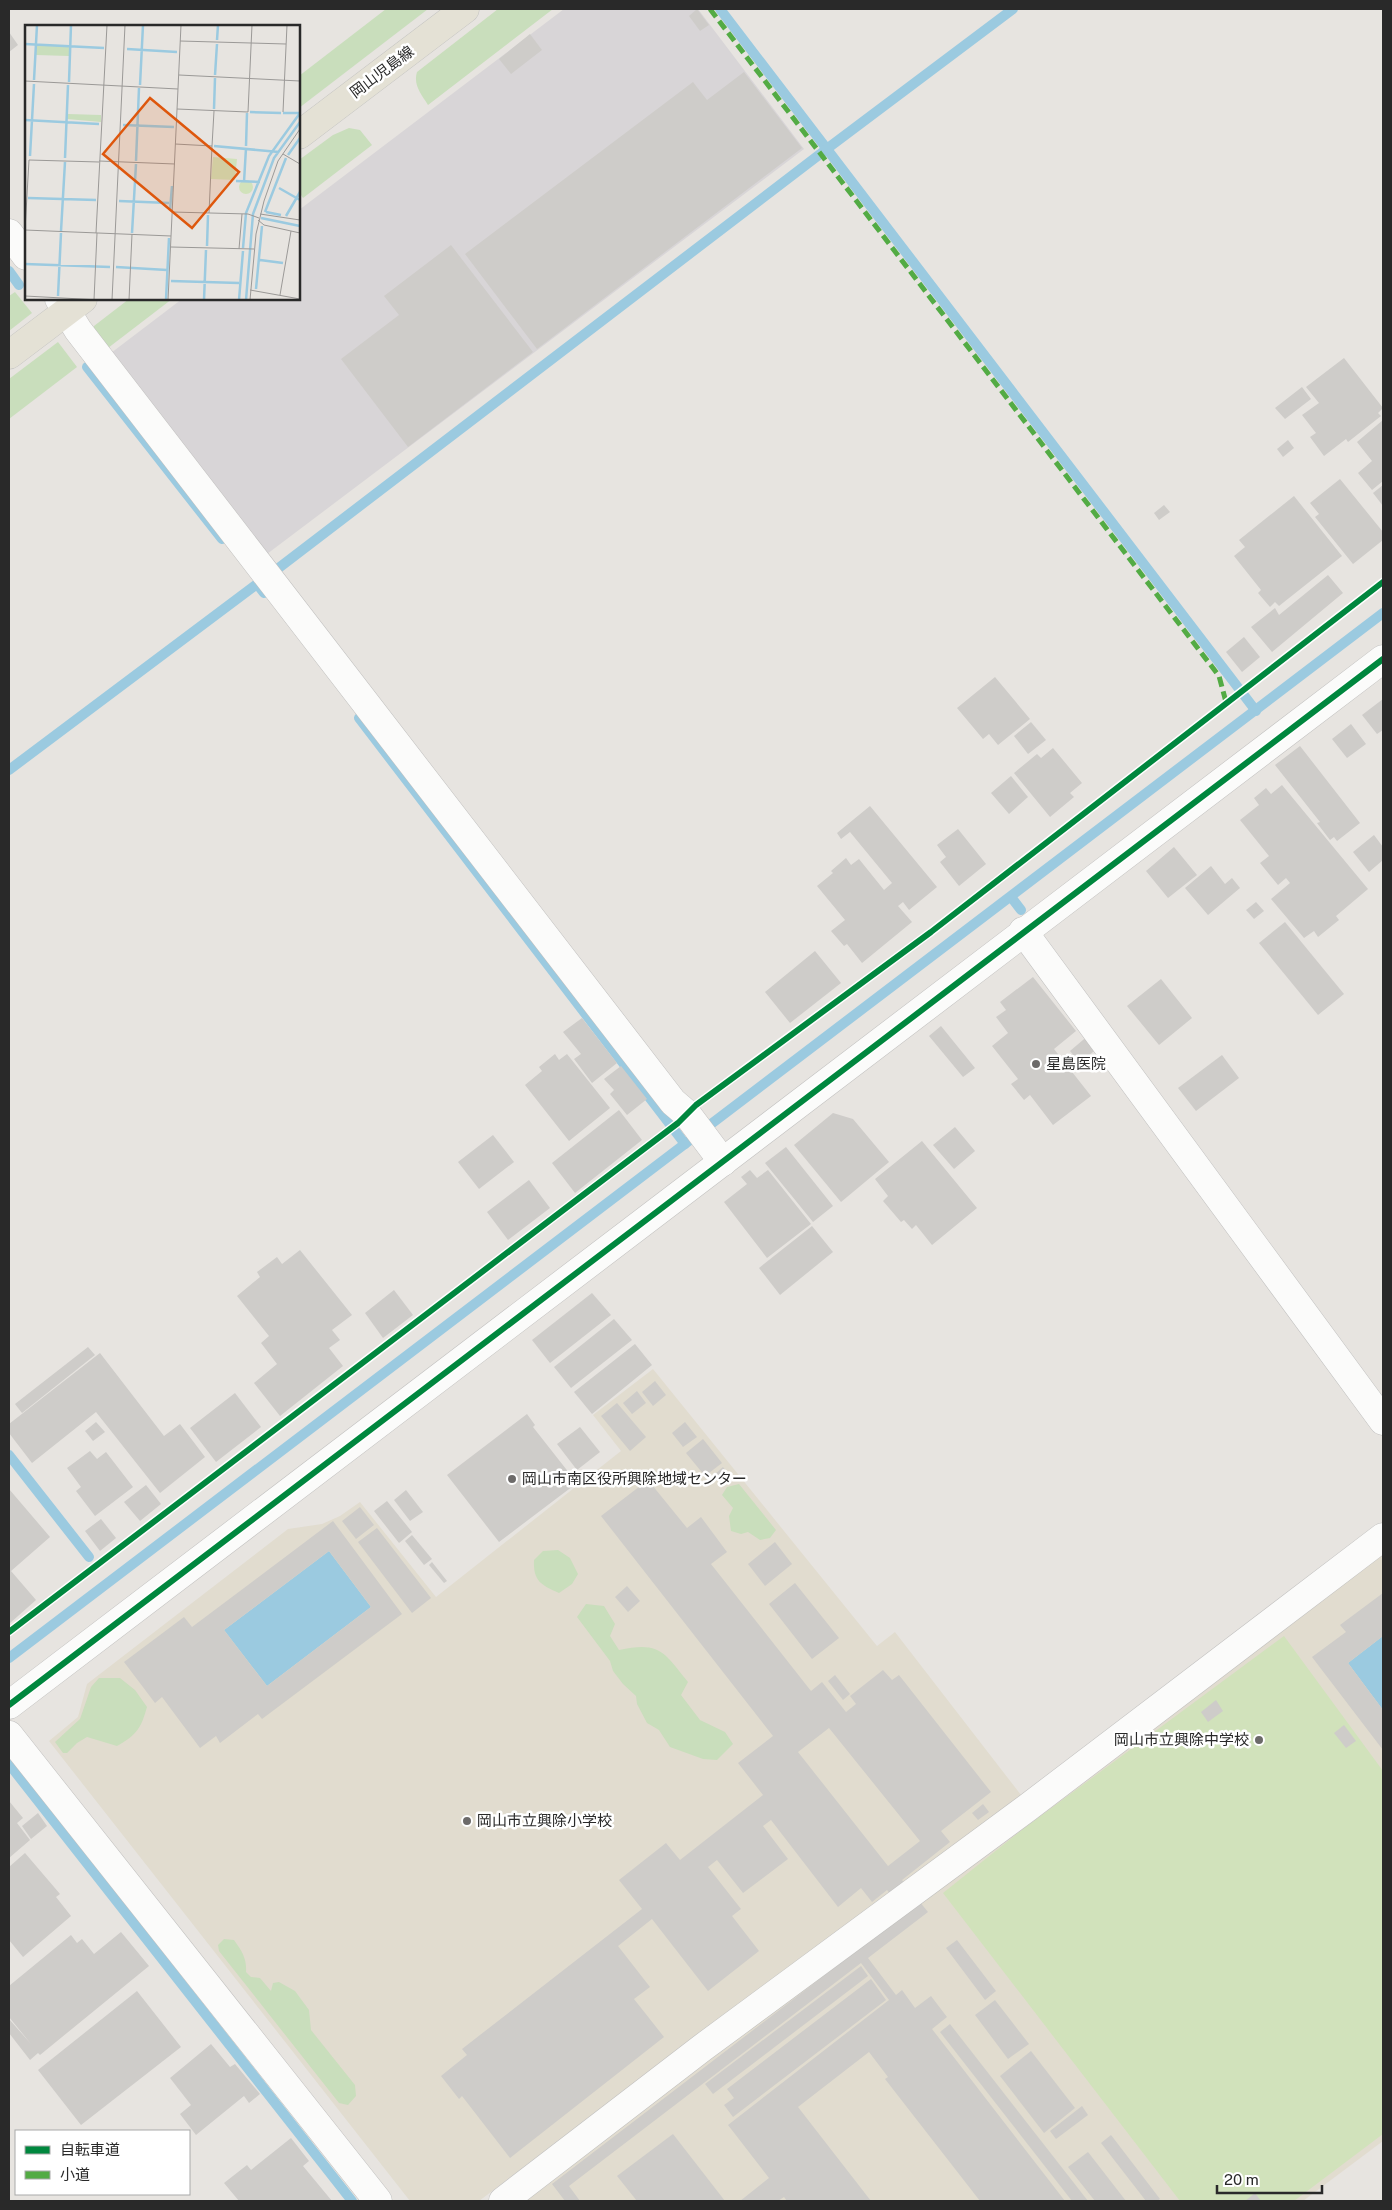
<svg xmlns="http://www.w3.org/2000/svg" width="1392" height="2210" font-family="'Public Sans','Noto Sans JP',sans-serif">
<rect width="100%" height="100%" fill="#e7e4e0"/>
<path fill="#d8d5d7" d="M 564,9 L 698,9 L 804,149 L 267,554 L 111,353 L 182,299 L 299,299 L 299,210 Z"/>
<g fill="#e1dccf">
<path d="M 653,1369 L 877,1646 L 895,1632 L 1021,1795 L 727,2012 L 479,2201 L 410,2201 L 49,1741 L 78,1717 L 87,1684 L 192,1603 L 288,1529 L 322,1524 L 340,1516 L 360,1502 L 436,1597 L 621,1451 L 593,1415 Z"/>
<path d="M 1383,1554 L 1383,2141 L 1303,2201 L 522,2201 Z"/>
</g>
<g fill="#c9debc">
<path d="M 386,9 L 428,9 L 299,108 L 299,76 Z"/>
<path d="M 498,9 L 553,9 L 428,105 C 421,94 413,85 417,72 Z"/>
<path d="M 349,128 L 360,130 L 372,145 L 303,198 L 299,192 L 299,160 L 333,135 Z"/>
<path d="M 15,292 L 32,313 L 9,331 L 9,296 Z"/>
<path d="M 129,299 L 172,299 L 108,348 L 94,331 L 94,326 Z"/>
<path d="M 58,342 L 77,367 L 9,419 L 9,379 Z"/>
<path d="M 739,1484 L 776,1530 L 770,1538 L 760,1540 L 748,1532 L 741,1534 L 731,1531 L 729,1516 L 733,1508 L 722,1495 L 727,1487 Z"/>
<path d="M 558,1550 L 570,1558 L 578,1574 L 572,1584 L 559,1593 C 541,1585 533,1581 534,1560 L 543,1551 Z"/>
<path d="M 586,1604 L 604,1606 L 615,1624 L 610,1636 L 619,1650 C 660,1641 664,1652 688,1682 L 681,1695 L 700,1720 L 725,1732 L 733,1744 L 717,1760 L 703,1759 L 670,1747 L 659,1730 L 647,1723 L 637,1704 L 636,1696 L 623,1684 L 613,1671 L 610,1661 L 577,1617 Z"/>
<path d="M 99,1678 L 120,1678 L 135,1690 L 147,1707 C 141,1728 137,1735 117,1746 L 87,1737 L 77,1743 L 67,1753 L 63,1753 L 55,1742 L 80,1719 L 91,1687 Z"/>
<path d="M 224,1939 L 234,1940 C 242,1951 247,1959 246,1972 L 251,1977 L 260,1978 L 271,1991 L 273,1983 L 279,1982 L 295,1991 L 309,2010 L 311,2030 L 355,2085 L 356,2096 L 348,2105 L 339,2103 L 219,1951 L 218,1945 Z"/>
</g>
<path fill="#d1e2bb" d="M 1284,1636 L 1383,1771 L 1383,2134 L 1294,2201 L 1180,2201 L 943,1893 L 1023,1829 Z"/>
<g fill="#9bcae0">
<path d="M 329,1551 L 371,1607 L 267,1686 L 224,1630 Z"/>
<path d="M 1383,1636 L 1383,1710 L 1348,1663 Z"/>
</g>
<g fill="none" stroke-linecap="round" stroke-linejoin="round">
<g stroke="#9bcae0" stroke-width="10">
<path d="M 720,9 L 1256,711"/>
<path d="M 9,271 L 19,285"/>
<path d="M 87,367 L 222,539"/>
<path d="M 276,570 L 828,148 L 1013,9"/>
<path d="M 359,718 L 685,1144"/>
<path d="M 9,770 L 257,584 L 264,593"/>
<path d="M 1011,897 L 1021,910"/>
<path d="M 9,1455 L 89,1557"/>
<path d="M 9,1658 L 1383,613"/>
<path d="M 9,1764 L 352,2201"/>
</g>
</g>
<g fill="#ceccc9" fill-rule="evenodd">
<path d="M 697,9 L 709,25 L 700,31 L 689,16 Z"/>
<path d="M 9,32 L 18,45 L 9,52 Z"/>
<path d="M 530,34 L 542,50 L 511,74 L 499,59 Z"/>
<path d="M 744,72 L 802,148 L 537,349 L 465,254 L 693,82 L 707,100 Z"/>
<path d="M 451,245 L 533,352 L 408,447 L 341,359 L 399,315 L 384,296 Z"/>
<path d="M 1344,358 L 1383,408 L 1378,413 L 1381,416 L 1348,442 L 1346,439 L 1324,456 L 1310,437 L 1316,433 L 1302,415 L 1319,403 L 1306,387 Z"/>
<path d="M 1302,387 L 1311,399 L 1285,419 L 1275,408 Z"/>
<path d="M 1383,420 L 1383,481 L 1372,490 L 1358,473 L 1372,461 L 1357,442 Z"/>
<path d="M 1288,440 L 1294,448 L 1283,457 L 1277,449 Z"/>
<path d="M 1340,479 L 1383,532 L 1383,540 L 1353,564 L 1315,517 L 1319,514 L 1310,503 Z"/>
<path d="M 1383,485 L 1383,506 L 1373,493 Z"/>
<path d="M 1294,496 L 1342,556 L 1279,606 L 1275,602 L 1270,607 L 1258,593 L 1261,590 L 1234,556 L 1245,547 L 1239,540 Z"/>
<path d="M 1164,505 L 1170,512 L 1159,520 L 1154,513 Z"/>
<path d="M 1328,575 L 1343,593 L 1272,652 L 1251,627 L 1275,608 L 1279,615 Z"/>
<path d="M 1244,637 L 1260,657 L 1242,672 L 1226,652 Z"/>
<path d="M 995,677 L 1030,719 L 998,745 L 989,734 L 983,739 L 957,708 Z"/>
<path d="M 1383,699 L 1383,730 L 1377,734 L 1362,715 Z"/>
<path d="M 1031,722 L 1046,740 L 1028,754 L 1014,736 Z"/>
<path d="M 1351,724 L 1366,744 L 1347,758 L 1332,739 Z"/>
<path d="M 1300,746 L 1360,823 L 1337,841 L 1334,837 L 1330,840 L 1317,823 L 1320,822 L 1275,765 Z"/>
<path d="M 1053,748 L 1082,783 L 1070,793 L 1074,797 L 1050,817 L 1014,773 L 1037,754 L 1041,758 Z"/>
<path d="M 1011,776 L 1028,797 L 1009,814 L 991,793 Z"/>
<path d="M 1282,785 L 1368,889 L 1336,916 L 1339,920 L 1318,937 L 1314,931 L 1304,938 L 1271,899 L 1290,883 L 1286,878 L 1278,885 L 1260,863 L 1269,856 L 1240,820 L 1259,805 L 1254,798 L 1266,788 L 1271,794 Z"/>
<path d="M 870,806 L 937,887 L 909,910 L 903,902 L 898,906 L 912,922 L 862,963 L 847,944 L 844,946 L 831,931 L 845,920 L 817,886 L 833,873 L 831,871 L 846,858 L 851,865 L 859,859 L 884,890 L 892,883 L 850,832 L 841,839 L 837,833 Z"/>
<path d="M 958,829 L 986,864 L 959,886 L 940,862 L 946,857 L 937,845 Z"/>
<path d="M 1374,835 L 1383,847 L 1383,860 L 1369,872 L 1353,852 Z"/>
<path d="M 1174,847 L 1197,875 L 1168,898 L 1146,871 Z"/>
<path d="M 1211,866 L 1225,884 L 1232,878 L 1240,888 L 1208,915 L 1185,888 Z"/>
<path d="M 1256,902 L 1264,911 L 1254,919 L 1246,910 Z"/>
<path d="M 1285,922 L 1344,994 L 1318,1015 L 1259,943 Z"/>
<path d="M 815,951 L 841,983 L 790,1023 L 765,992 Z"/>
<path d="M 1033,977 L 1076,1031 L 1054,1049 L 1091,1096 L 1053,1125 L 1030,1095 L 1024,1100 L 1011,1084 L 1018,1079 L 992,1046 L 1008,1033 L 996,1017 L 1006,1010 L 1000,1002 Z"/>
<path d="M 1161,979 L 1192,1018 L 1159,1045 L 1127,1006 Z"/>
<path d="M 582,1018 L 617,1063 L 592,1083 L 574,1059 L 581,1054 L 563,1032 Z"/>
<path d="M 941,1026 L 975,1068 L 963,1077 L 929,1036 Z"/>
<path d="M 1090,1034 L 1100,1046 L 1080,1063 L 1070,1051 Z"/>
<path d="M 555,1054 L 559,1060 L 567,1054 L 610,1108 L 569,1141 L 525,1085 L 542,1071 L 539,1067 Z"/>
<path d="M 1222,1055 L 1239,1078 L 1196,1111 L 1178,1088 Z"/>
<path d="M 621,1066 L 647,1099 L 627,1115 L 610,1094 L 614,1090 L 604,1079 Z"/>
<path d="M 619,1110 L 642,1140 L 575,1193 L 552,1163 Z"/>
<path d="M 833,1113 L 853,1119 L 889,1162 L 841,1202 L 794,1145 Z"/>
<path d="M 955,1127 L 975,1151 L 954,1169 L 933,1145 Z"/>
<path d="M 493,1135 L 514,1162 L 479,1189 L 458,1162 Z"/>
<path d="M 922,1141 L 977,1208 L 932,1245 L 916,1225 L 912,1229 L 904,1220 L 901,1222 L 883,1201 L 888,1196 L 875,1179 Z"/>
<path d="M 786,1147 L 833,1206 L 813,1222 L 765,1163 Z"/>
<path d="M 750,1170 L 757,1178 L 768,1170 L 811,1224 L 767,1258 L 724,1202 L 747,1184 L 741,1177 Z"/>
<path d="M 529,1180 L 550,1208 L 508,1240 L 487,1212 Z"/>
<path d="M 812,1226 L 833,1252 L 780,1295 L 759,1268 Z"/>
<path d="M 300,1250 L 352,1315 L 332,1330 L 340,1340 L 329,1348 L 343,1366 L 280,1416 L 254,1383 L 277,1364 L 261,1343 L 269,1336 L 237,1296 L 260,1277 L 257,1272 L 277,1257 L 282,1264 Z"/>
<path d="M 394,1290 L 413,1315 L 383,1338 L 365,1313 Z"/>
<path d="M 592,1293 L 611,1315 L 550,1363 L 532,1340 Z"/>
<path d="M 614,1319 L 632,1340 L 571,1388 L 554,1367 Z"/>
<path d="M 635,1344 L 652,1365 L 592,1414 L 574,1392 Z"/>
<path d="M 88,1347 L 95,1355 L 22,1413 L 15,1404 Z"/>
<path d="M 100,1353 L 164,1436 L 180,1424 L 205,1457 L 160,1493 L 96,1412 L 32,1463 L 9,1433 L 9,1424 Z"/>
<path d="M 655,1381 L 666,1395 L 653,1406 L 642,1392 Z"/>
<path d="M 637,1391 L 646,1403 L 632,1414 L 623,1403 Z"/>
<path d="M 235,1393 L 261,1427 L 216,1462 L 190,1428 Z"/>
<path d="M 617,1403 L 646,1437 L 630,1451 L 601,1416 Z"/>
<path d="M 527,1414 L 535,1425 L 533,1427 L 577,1483 L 499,1542 L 447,1475 Z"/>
<path d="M 96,1422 L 105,1432 L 93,1441 L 85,1431 Z"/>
<path d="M 685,1422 L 697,1437 L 683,1447 L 672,1433 Z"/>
<path d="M 580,1427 L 600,1452 L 577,1470 L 557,1444 Z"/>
<path d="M 703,1439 L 722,1463 L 705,1476 L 686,1453 Z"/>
<path d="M 90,1451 L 97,1459 L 106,1452 L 133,1487 L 95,1516 L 76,1491 L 81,1487 L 67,1468 Z"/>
<path d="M 723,1467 L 731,1478 L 722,1486 L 714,1475 Z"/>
<path d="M 648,1480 L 687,1528 L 701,1517 L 727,1552 L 711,1564 L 811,1691 L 822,1682 L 846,1712 L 856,1704 L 850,1696 L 883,1670 L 892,1680 L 899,1675 L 991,1792 L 941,1831 L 950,1842 L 902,1880 L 928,1912 L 868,1958 L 896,1995 L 902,1990 L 915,2008 L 931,1996 L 947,2017 L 932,2029 L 1065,2201 L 980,2201 L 885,2079 L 888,2077 L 869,2052 L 798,2107 L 871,2201 L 787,2201 L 784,2197 L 778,2201 L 740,2201 L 769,2178 L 728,2125 L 889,2000 L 861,1963 L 569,2186 L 580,2201 L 565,2201 L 552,2184 L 906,1913 L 887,1890 L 872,1902 L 861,1888 L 838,1907 L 771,1820 L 763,1826 L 788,1859 L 743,1893 L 717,1860 L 708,1867 L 741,1909 L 732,1916 L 759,1951 L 708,1991 L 652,1919 L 618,1946 L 650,1987 L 634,1999 L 664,2037 L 510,2158 L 462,2096 L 459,2099 L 441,2076 L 467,2055 L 462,2049 L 642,1909 L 619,1880 L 666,1843 L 680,1860 L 763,1795 L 738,1763 L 773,1736 L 601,1516 ZM 829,1728 L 920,1841 L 888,1866 L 798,1752 Z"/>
<path d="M 146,1485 L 161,1504 L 140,1521 L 124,1502 Z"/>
<path d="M 9,1489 L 50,1537 L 11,1571 L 36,1600 L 9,1624 Z"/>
<path d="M 406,1490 L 423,1512 L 410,1521 L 394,1500 Z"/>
<path d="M 387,1501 L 412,1532 L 399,1543 L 374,1511 Z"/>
<path d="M 360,1507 L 374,1525 L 356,1539 L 342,1521 Z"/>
<path d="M 101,1519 L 116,1538 L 100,1551 L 85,1531 Z"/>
<path d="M 333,1521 L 402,1614 L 262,1719 L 258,1714 L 220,1743 L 216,1736 L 200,1748 L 162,1697 L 155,1703 L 124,1662 L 184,1617 L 192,1627 ZM 329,1551 L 371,1607 L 267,1686 L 224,1630 Z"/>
<path d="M 377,1528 L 431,1598 L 412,1613 L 358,1542 Z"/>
<path d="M 412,1535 L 432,1559 L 424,1565 L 405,1541 Z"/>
<path d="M 775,1542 L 792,1564 L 765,1586 L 748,1564 Z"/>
<path d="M 432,1562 L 447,1581 L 444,1583 L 429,1565 Z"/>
<path d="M 795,1583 L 839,1638 L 812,1659 L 769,1604 Z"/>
<path d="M 627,1586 L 640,1601 L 628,1612 L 615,1597 Z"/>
<path d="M 1383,1593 L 1383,1636 L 1348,1663 L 1383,1710 L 1383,1750 L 1312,1657 L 1346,1632 L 1340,1625 Z"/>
<path d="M 835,1675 L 850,1694 L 843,1700 L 828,1681 Z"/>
<path d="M 1216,1700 L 1223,1711 L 1208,1722 L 1201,1712 Z"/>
<path d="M 1344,1725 L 1356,1741 L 1346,1748 L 1334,1733 Z"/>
<path d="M 9,1801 L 23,1818 L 17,1823 L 30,1840 L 9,1858 Z"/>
<path d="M 983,1804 L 989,1812 L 978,1820 L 972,1813 Z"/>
<path d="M 38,1813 L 47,1826 L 31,1839 L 22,1826 Z"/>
<path d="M 25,1853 L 60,1894 L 56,1897 L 71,1916 L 23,1957 L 9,1940 L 9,1867 Z"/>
<path d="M 121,1932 L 149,1966 L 40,2055 L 38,2053 L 30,2060 L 9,2033 L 9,2019 L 31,2044 L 9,2017 L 9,1986 L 71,1935 L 77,1943 L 82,1939 L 94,1954 Z"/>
<path d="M 957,1940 L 996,1991 L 985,2000 L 946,1948 Z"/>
<path d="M 861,1966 L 868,1976 L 713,2094 L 705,2084 Z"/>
<path d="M 871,1979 L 886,2000 L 733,2117 L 724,2105 L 734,2098 L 727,2089 Z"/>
<path d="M 137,1991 L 181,2047 L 81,2125 L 38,2070 Z"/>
<path d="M 995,2000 L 1029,2044 L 1008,2059 L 975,2015 Z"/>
<path d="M 950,2024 L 1088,2201 L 1072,2201 L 940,2032 Z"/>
<path d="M 211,2044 L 230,2067 L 235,2064 L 260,2094 L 249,2103 L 244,2096 L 196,2135 L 180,2114 L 191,2105 L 170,2078 Z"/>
<path d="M 1031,2051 L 1075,2108 L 1044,2133 L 1000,2076 Z"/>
<path d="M 1082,2106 L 1088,2115 L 1056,2139 L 1050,2131 Z"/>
<path d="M 673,2134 L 725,2201 L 637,2201 L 617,2176 Z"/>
<path d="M 1111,2135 L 1160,2199 L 1157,2201 L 1146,2201 L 1101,2143 Z"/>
<path d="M 291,2138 L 309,2161 L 303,2166 L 332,2201 L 239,2201 L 224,2183 L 247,2165 L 251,2170 Z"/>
<path d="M 1088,2152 L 1126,2201 L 1095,2201 L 1068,2167 Z"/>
<path d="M 1255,2193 L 1261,2201 L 1245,2201 Z"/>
</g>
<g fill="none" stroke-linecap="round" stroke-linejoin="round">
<defs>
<g id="minor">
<path d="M 9,233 L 26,256"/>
<path d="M 59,299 L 78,330 L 673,1102 L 687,1114 L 723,1162"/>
<path d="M 1023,931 L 1383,1421"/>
<path d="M 9,1735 L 378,2201"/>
<path d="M 503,2201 L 702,2048 L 1027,1808 L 1383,1537"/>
</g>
<path id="tertiary" d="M 9,1705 L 1383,659"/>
<g id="primary">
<path d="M 299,135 L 465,9"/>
<path d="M 9,355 L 83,299"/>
</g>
</defs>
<use href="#minor" stroke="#c1c0bf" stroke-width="29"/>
<use href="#tertiary" stroke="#c1c0bf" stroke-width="29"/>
<use href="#primary" stroke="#c3c3c1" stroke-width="29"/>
<use href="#minor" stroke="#fbfbfa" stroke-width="28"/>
<use href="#tertiary" stroke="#fbfbfa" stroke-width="28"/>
<use href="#primary" stroke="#e4e1d5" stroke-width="28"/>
<path stroke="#53ab44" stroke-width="5" stroke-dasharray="10 5" stroke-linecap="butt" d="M 710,9 L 1219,676 L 1226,702"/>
<defs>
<g id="cycleway">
<path d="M 9,1632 L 562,1211 L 678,1123 L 696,1105 L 931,932 L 1383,582"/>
<path d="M 9,1705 L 1383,659"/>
</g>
</defs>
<use href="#cycleway" stroke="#fff" stroke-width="9"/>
<use href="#cycleway" stroke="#00873e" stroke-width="6"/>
</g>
<g fill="#6c6a69" stroke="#fff" stroke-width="2">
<circle cx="1036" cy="1064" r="5"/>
<circle cx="512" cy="1479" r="5"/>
<circle cx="1259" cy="1740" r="5"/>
<circle cx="467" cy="1821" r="5"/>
</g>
<g text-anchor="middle" stroke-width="5" stroke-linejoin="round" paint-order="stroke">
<g font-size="15" fill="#292929" stroke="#fff">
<text transform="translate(382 72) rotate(-37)" y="5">岡山児島線</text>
</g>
<g font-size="15" fill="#292929" stroke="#fff" text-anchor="start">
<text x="1046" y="1069">星島医院</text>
<text x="522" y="1484">岡山市南区役所興除地域センター</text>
<text x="1249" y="1745" text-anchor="end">岡山市立興除中学校</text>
<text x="477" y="1826">岡山市立興除小学校</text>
</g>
</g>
<g transform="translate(25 25)">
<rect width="275" height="275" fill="#e7e4e0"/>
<path d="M 11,19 L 45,21 L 44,31 L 11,30 ZM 43,89 L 76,90 L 76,97 L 42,94 Z" fill="#c9debc"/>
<path d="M 188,132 L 212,134 L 210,155 L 186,154 ZM214 162a7 7 0 1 1 14 0a7 7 0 1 1-14 0Z" fill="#d1e2bb"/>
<path fill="none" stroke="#9bcae0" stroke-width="2.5" d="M 192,15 L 193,0M 0,19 L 79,23M 102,24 L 152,27M 190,50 L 192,19M 9,55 L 12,0M 44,57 L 46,0M 115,60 L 118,0M 189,84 L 190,53M 225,87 L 256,88M 258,88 L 274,88M 0,95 L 74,99M 98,100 L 149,102M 189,121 L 254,127M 221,121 L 222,88M 263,130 L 275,113M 5,131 L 9,59M 40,133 L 43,60M 111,136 L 114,63M 211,156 L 235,157M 219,157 L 221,123M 254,163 L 275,175M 3,173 L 71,175M 94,176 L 144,178M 145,185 L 147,161M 240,187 L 261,133M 241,187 L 256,190M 261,191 L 275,167M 236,193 L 275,201M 36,206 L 40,137M 107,208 L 111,139M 182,221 L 183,190M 218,223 L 221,188 L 244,131 L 275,88M 235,235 L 258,238M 0,239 L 85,242M 91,242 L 142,245M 146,256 L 214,258M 231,264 L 237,201M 33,271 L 36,208M 141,275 L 144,213M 179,275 L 181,225M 214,275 L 218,226M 221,275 L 228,189 L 249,133 L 275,97"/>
<path fill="none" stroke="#9b9997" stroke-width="1" d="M 155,16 L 261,19M 154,50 L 275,56M 0,56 L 153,64M 152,84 L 223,87 L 227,0M 258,87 L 262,0M 150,119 L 187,121 L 189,86M 258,129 L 275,139M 74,136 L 150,139M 147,187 L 223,189 L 234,193M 184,188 L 187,121M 235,189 L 275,195M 233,195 L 239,200 L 275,208M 0,205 L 146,211M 0,205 L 4,135 L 74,137M 71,208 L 82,0M 146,222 L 229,224M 214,224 L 217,189M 225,265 L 275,274M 255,270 L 266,206M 0,271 L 75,275M 69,275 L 72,208M 87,275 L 100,0M 104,275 L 107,209M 143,275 L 156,0M 225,275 L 231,209 L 239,176 L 253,136 L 275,104"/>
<path fill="#de570d" fill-opacity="0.15" stroke="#de570d" stroke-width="2.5" d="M 125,73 L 214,147 L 167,203 L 78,129 Z"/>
<rect width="275" height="275" fill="none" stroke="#292929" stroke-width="2.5"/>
</g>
<rect width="1392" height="2210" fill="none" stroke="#292929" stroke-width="20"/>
<rect x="15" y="2130" width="175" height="65" fill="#ffffff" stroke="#a9a9a9"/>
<rect x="25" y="2146" width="25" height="8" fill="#00873e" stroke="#a9a9a9"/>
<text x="60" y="2155" font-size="15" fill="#292929">自転車道</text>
<rect x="25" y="2171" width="25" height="8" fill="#53ab44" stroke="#a9a9a9"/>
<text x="60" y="2180" font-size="15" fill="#292929">小道</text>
<path d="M1217 2185v8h105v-8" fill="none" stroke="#292929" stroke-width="2.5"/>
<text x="1224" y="2185" font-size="15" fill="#292929" stroke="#ffffff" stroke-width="4" paint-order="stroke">20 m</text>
</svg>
